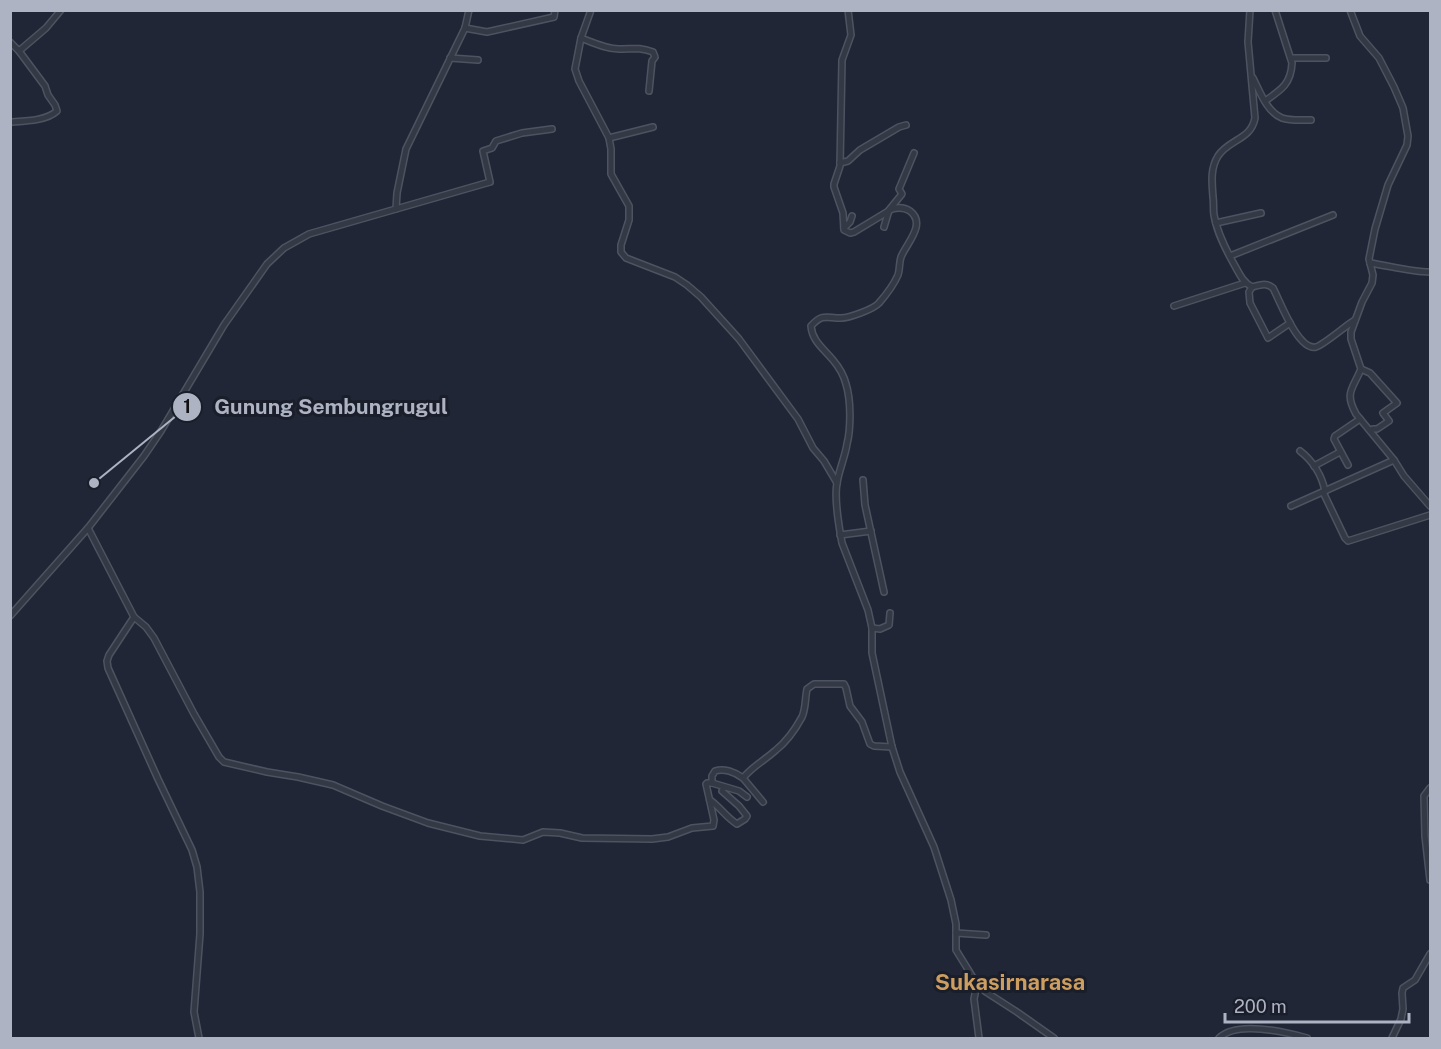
<svg xmlns="http://www.w3.org/2000/svg" width="1441" height="1049" font-family="'Public Sans',sans-serif">
<rect width="100%" height="100%" fill="#202635"/>
<g fill="none" stroke-linecap="round" stroke-linejoin="round">
<defs>
<g id="street">
<path d="M 591,10 L 581,38 L 575,69 L 579,81 L 609,138 L 611,149 L 611,174 L 629,206 L 629,220 L 621,245 L 621,252 L 626,258 L 675,277 L 687,285 L 701,297 L 739,339 L 798,419 L 813,448 L 824,461 L 837,483"/>
<path d="M 848,10 L 851,35 L 842,60 L 840,166 L 834,184 L 834,187 L 843,213 L 844,230 L 850,233 L 854,232 L 892,209 C 899,207 904,207 910,211 C 927,224 906,244 901,257 C 899,263 900,269 898,275 C 894,284 886,295 879,303 C 874,309 849,318 841,318 C 826,318 823,313 811,326 C 812,341 824,349 833,360 C 838,366 844,376 846,384 C 851,400 851,428 847,444 C 845,457 839,470 837,483 C 834,499 839,527 842,543 L 868,610 L 872,628 L 872,653 L 892,747 L 900,772 L 934,847 L 951,900 L 956,924 L 956,950 L 977,984 L 986,992 L 1017,1012 L 1054,1038"/>
<path d="M 1250,10 L 1248,42 L 1255,118 C 1251,140 1229,139 1218,156 C 1210,169 1212,183 1213,197 C 1214,203 1213,209 1214,215 C 1217,233 1226,250 1235,266 C 1240,275 1243,282 1252,287 C 1260,285 1266,282 1273,288 C 1280,301 1298,351 1316,347 C 1325,344 1345,326 1355,320"/>
<path d="M 1350,10 L 1360,36 L 1379,58 L 1394,87 L 1403,108 L 1408,136 L 1407,145 L 1388,185 L 1375,229 L 1369,259 L 1373,275 L 1372,283 L 1362,302 L 1351,332 L 1351,339 L 1361,369 C 1353,389 1344,392 1356,414 L 1394,460 L 1404,476 L 1430,506"/>
<path d="M 465,28 L 487,32 L 554,17 L 555,10"/>
<path d="M 581,38 C 594,43 606,49 619,49 C 633,49 639,47 653,52 L 655,57 L 652,61 L 649,91"/>
<path d="M 10,42 L 19,51 L 45,86 L 48,95 L 55,105 L 57,111 C 46,121 25,121 10,122"/>
<path d="M 19,51 L 46,28 L 61,10"/>
<path d="M 450,58 L 478,60"/>
<path d="M 1291,58 L 1326,58"/>
<path d="M 1253,78 C 1260,92 1267,112 1282,118 C 1290,121 1302,120 1311,120"/>
<path d="M 1265,101 C 1281,90 1291,84 1292,63 L 1275,10"/>
<path d="M 609,138 L 653,127"/>
<path d="M 840,163 L 848,161 L 860,150 L 899,127 L 906,125"/>
<path d="M 396,209 L 490,182 L 483,151 L 492,148 L 496,141 L 522,133 L 552,129"/>
<path d="M 1216,223 L 1261,213"/>
<path d="M 884,227 L 889,210 L 902,194 L 899,189 L 914,153"/>
<path d="M 844,228 L 850,222 L 852,216"/>
<path d="M 1230,256 L 1333,215"/>
<path d="M 1370,263 C 1390,266 1411,272 1430,272"/>
<path d="M 1252,287 L 1249,292 L 1250,303 L 1268,338 L 1290,323"/>
<path d="M 1174,306 L 1245,283"/>
<path d="M 1361,369 L 1370,373 L 1397,403 L 1383,413 L 1389,421 L 1377,429 L 1373,429 L 1370,430"/>
<path d="M 1300,451 C 1313,461 1322,476 1325,491"/>
<path d="M 1348,465 L 1334,439 L 1335,436 L 1360,419"/>
<path d="M 1314,466 L 1340,452"/>
<path d="M 863,480 L 865,505 L 884,592"/>
<path d="M 1323,492 L 1345,538 L 1348,541 L 1430,515"/>
<path d="M 1291,506 L 1394,460"/>
<path d="M 88,528 L 134,617 L 109,655 L 107,661 L 108,668 L 158,779 L 192,850 L 197,867 L 200,892 L 200,934 L 194,1012 L 199,1038"/>
<path d="M 840,535 L 871,531"/>
<path d="M 10,616 L 88,528 L 144,456 L 161,431 L 224,325 L 267,264 L 284,248 L 309,234 L 396,209 L 397,193 L 406,149 L 465,28 L 469,10"/>
<path d="M 134,617 L 146,627 L 154,638 L 194,714 L 219,757 L 224,762 L 267,772 L 298,777 L 333,785 L 382,806 L 428,823 L 480,836 L 523,840 L 543,832 L 560,833 L 582,838 L 652,839 L 668,837 L 692,828 L 713,826 L 714,820 L 706,784 L 707,783 L 712,783 L 712,776 L 715,771 C 724,768 735,772 743,778 C 753,766 765,760 776,750 C 786,742 796,728 802,717 C 806,708 805,698 807,689 L 814,684 L 844,684 L 846,688 L 850,706 L 862,722 L 870,744 L 874,746 L 892,747"/>
<path d="M 872,628 L 880,629 L 889,625 L 890,613"/>
<path d="M 743,778 L 763,802"/>
<path d="M 712,783 L 739,791 L 747,797"/>
<path d="M 1430,788 L 1424,796 L 1425,836 L 1430,880"/>
<path d="M 710,800 C 720,807 727,818 737,824 L 745,819 L 747,816 L 739,806 L 722,791 L 724,787"/>
<path d="M 956,933 L 986,935"/>
<path d="M 977,984 L 974,999 L 979,1038"/>
<path d="M 1219,1038 C 1237,1020 1285,1032 1307,1038"/>
<path d="M 1392,1038 L 1401,1019 L 1403,1009 L 1402,993 L 1403,988 L 1415,980 L 1430,954"/>
</g>
</defs>
<use href="#street" stroke="#4e5361" stroke-width="8"/>
<use href="#street" stroke="#343946" stroke-width="5"/>
</g>
<g text-anchor="middle" stroke-width="6" stroke-linejoin="round" paint-order="stroke">
<g font-size="22" font-weight="bold" fill="#cd9e5f" stroke="#191e2a">
<text x="1010" y="990">Sukasirnarasa</text>
</g>
</g>
<path fill="none" stroke="#aeb3c3" stroke-width="2" d="M94 483L187 407"/>
<g fill="#aeb3c3" stroke="#191e2a" stroke-width="2">
<circle cx="94" cy="483" r="6"/>
<circle cx="187" cy="407" r="15"/>
</g>
<g font-size="18" text-anchor="middle" font-weight="bold" fill="#111">
<text x="187" y="413">1</text>
</g>
<g font-size="21" text-anchor="middle" font-weight="bold" fill="#aeb3c3" stroke="#191e2a" stroke-width="6" stroke-linejoin="round" paint-order="stroke">
<text x="331" y="414">Gunung Sembungrugul</text>
</g>
<rect width="1441" height="1049" fill="none" stroke="#aeb3c3" stroke-width="24"/>
<path d="M1225 1013v9h184v-9" fill="none" stroke="#aeb3c3" stroke-width="3"/>
<text x="1234" y="1013" font-size="18" fill="#aeb3c3" stroke="#191e2a" stroke-width="4.5" paint-order="stroke">200 m</text>
</svg>
